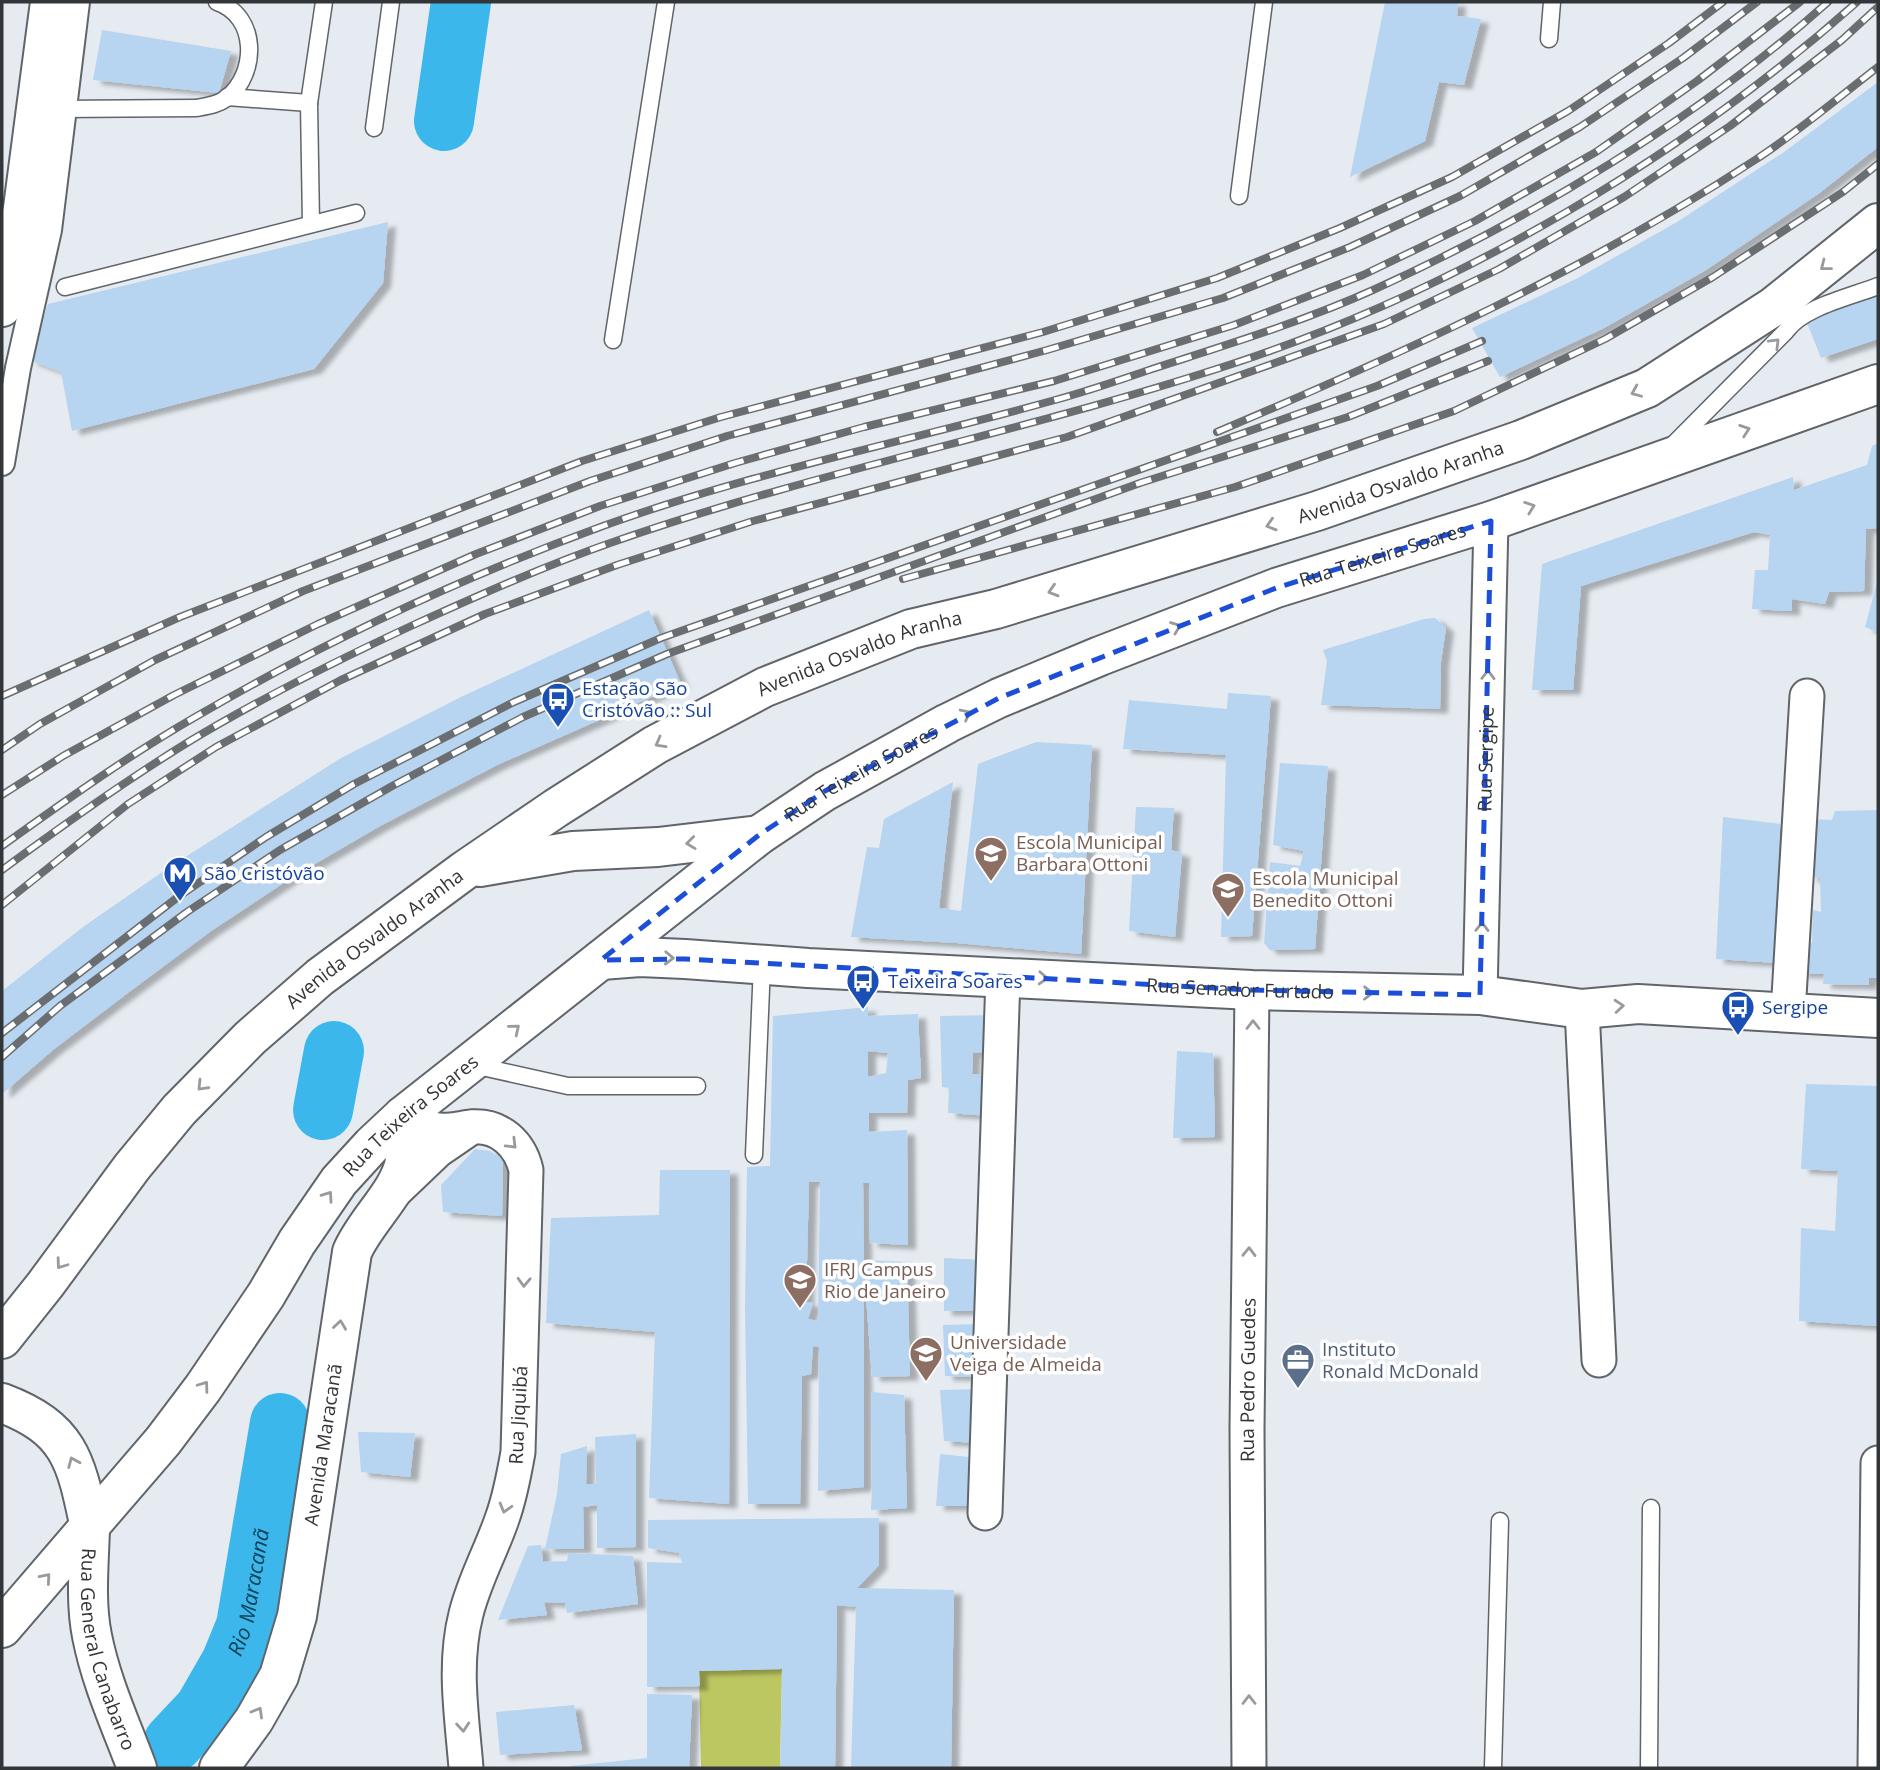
<svg xmlns="http://www.w3.org/2000/svg" width="1880" height="1770" font-family="'Open Sans',sans-serif">
<defs>
<filter id="shadow"><feDropShadow dx="8" dy="4.5" stdDeviation="2" flood-color="#0004"/></filter>
</defs>
<rect width="100%" height="100%" fill="#e5ebf1"/>
<path fill="#bdc761" d="M 782,1669 L 780,1768 L 701,1768 L 699,1671 Z"/>
<g fill="none" stroke-linecap="round" stroke-linejoin="round">
<g stroke="#3cb7ec" stroke-width="60">
<path d="M 444,121 L 461,2"/>
<path d="M 323,1110 L 334,1051"/>
<path id="s1" d="M 173,1743 L 204,1710 L 231,1663 L 246,1626 L 280,1423"/>
</g>
</g>
<g fill="#b7d4f1" fill-rule="evenodd" filter="url(#shadow)">
<path d="M 1385,2 L 1458,2 L 1457,16 L 1481,19 L 1464,85 L 1439,82 L 1425,141 L 1350,177 Z"/>
<path d="M 102,30 L 231,51 L 219,93 L 93,80 Z"/>
<path d="M 1878,82 L 1878,147 L 1818,194 L 1706,270 L 1604,328 L 1500,377 L 1472,328 L 1578,278 L 1677,222 L 1784,152 Z"/>
<path d="M 388,222 L 383,283 L 314,369 L 72,431 L 61,372 L 29,360 L 48,304 Z"/>
<path d="M 1878,294 L 1878,339 L 1821,358 L 1805,318 Z"/>
<path d="M 1878,443 L 1878,528 L 1866,529 L 1864,591 L 1829,592 L 1825,604 L 1792,599 L 1792,611 L 1752,609 L 1755,570 L 1768,570 L 1770,535 L 1754,532 L 1581,586 L 1573,690 L 1532,690 L 1542,564 L 1793,477 L 1794,490 L 1867,465 L 1872,446 Z"/>
<path d="M 1877,582 L 1878,582 L 1878,632 L 1865,627 Z"/>
<path d="M 649,610 L 681,684 L 497,765 L 380,826 L 294,876 L 211,931 L 133,989 L 54,1049 L 2,1094 L 2,991 L 83,927 L 168,868 L 341,758 L 463,696 Z"/>
<path d="M 1435,618 L 1446,628 L 1441,662 L 1440,709 L 1321,705 L 1327,661 L 1323,650 L 1424,619 Z"/>
<path d="M 1228,693 L 1271,696 L 1252,936 L 1221,937 L 1226,755 L 1123,749 L 1129,700 L 1227,709 Z"/>
<path d="M 1036,742 L 1092,745 L 1081,954 L 957,943 L 851,937 L 867,847 L 879,848 L 884,819 L 953,782 L 939,908 L 961,911 L 978,764 Z"/>
<path d="M 1280,763 L 1328,766 L 1315,949 L 1270,950 L 1264,943 L 1270,862 L 1300,866 L 1304,851 L 1273,845 Z"/>
<path d="M 1136,807 L 1174,808 L 1171,850 L 1182,853 L 1175,937 L 1129,931 Z"/>
<path d="M 1878,810 L 1878,978 L 1869,978 L 1869,985 L 1823,984 L 1824,974 L 1799,973 L 1804,943 L 1812,943 L 1813,910 L 1821,912 L 1820,878 L 1809,877 L 1817,846 L 1805,845 L 1810,819 L 1832,820 L 1835,811 Z"/>
<path d="M 1723,817 L 1780,824 L 1777,963 L 1716,959 Z"/>
<path d="M 868,1007 L 868,1016 L 918,1014 L 921,1078 L 908,1080 L 907,1113 L 869,1113 L 869,1132 L 907,1130 L 908,1245 L 870,1243 L 869,1183 L 863,1183 L 864,1260 L 907,1262 L 910,1376 L 872,1377 L 864,1269 L 864,1487 L 818,1491 L 819,1347 L 813,1346 L 811,1374 L 802,1376 L 800,1504 L 748,1504 L 745,1307 L 747,1167 L 770,1166 L 773,1016 ZM 868,1051 L 888,1053 L 886,1073 L 868,1077 ZM 809,1182 L 820,1182 L 818,1321 L 808,1319 L 813,1303 L 806,1302 Z"/>
<path d="M 994,1015 L 993,1051 L 973,1053 L 972,1074 L 992,1074 L 990,1116 L 948,1113 L 949,1088 L 942,1087 L 940,1016 Z"/>
<path d="M 1177,1051 L 1213,1053 L 1215,1137 L 1173,1138 Z"/>
<path d="M 1806,1084 L 1878,1086 L 1878,1326 L 1799,1321 L 1801,1228 L 1835,1231 L 1838,1171 L 1801,1169 Z"/>
<path d="M 475,1149 L 490,1151 L 503,1160 L 502,1216 L 443,1212 L 441,1185 Z"/>
<path d="M 660,1170 L 730,1170 L 729,1504 L 649,1498 L 655,1332 L 546,1323 L 551,1218 L 659,1215 Z"/>
<path d="M 944,1258 L 984,1260 L 983,1311 L 944,1311 Z"/>
<path d="M 982,1324 L 981,1377 L 945,1376 L 943,1325 Z"/>
<path d="M 980,1389 L 978,1443 L 944,1441 L 940,1390 Z"/>
<path d="M 871,1392 L 904,1395 L 907,1508 L 871,1510 L 872,1487 Z"/>
<path d="M 358,1432 L 415,1433 L 410,1477 L 361,1472 Z"/>
<path d="M 636,1434 L 636,1547 L 597,1548 L 597,1505 L 583,1507 L 584,1549 L 545,1549 L 557,1494 L 561,1454 L 587,1446 L 586,1484 L 596,1484 L 595,1437 Z"/>
<path d="M 940,1454 L 978,1458 L 975,1506 L 936,1506 Z"/>
<path d="M 879,1518 L 879,1565 L 857,1588 L 954,1590 L 951,1768 L 851,1768 L 856,1607 L 837,1605 L 835,1768 L 780,1768 L 782,1669 L 699,1671 L 700,1686 L 647,1687 L 647,1562 L 682,1563 L 679,1553 L 648,1548 L 648,1520 Z"/>
<path d="M 541,1545 L 543,1562 L 567,1561 L 568,1553 L 633,1556 L 638,1604 L 567,1613 L 565,1603 L 544,1602 L 547,1615 L 498,1620 L 528,1546 Z"/>
<path d="M 647,1694 L 692,1695 L 689,1768 L 571,1768 L 571,1766 L 647,1758 Z"/>
<path d="M 574,1705 L 582,1750 L 500,1755 L 496,1712 Z"/>
</g>
<g fill="none" stroke-linecap="round" stroke-linejoin="round">
<defs>
<g id="service">
<path d="M 1549,39 L 1552,2"/>
<path d="M 227,97 L 309,103 L 324,2"/>
<path d="M 309,103 L 311,224"/>
<path d="M 57,109 L 196,108 C 207,106 217,105 227,98 C 258,73 258,16 217,2"/>
<path d="M 374,128 L 391,2"/>
<path d="M 1239,196 L 1264,2"/>
<path d="M 65,287 L 356,213"/>
<path d="M 613,340 L 666,2"/>
<path d="M 1672,446 L 1786,331 C 1803,307 1850,297 1878,286"/>
<path d="M 473,1065 L 568,1086 L 697,1086"/>
<path d="M 754,1155 L 762,965"/>
<path d="M 1493,1768 L 1500,1521"/>
<path d="M 1649,1768 L 1651,1508"/>
</g>
<path id="pedestrian" d="M 2,463 L 18,368 L 49,230 L 77,2"/>
<g id="minor">
<path id="s2" d="M 1480,995 L 1491,521"/>
<path d="M 1582,1009 L 1599,1360"/>
<path d="M 1788,1013 L 1807,696"/>
<path d="M 403,1116 C 414,1122 426,1129 439,1130 C 450,1131 461,1128 472,1127 C 500,1125 520,1144 526,1170 L 518,1452 C 514,1475 510,1497 502,1519 C 491,1551 474,1581 466,1614 C 453,1665 462,1717 466,1768"/>
<path d="M 393,1193 L 437,1151 L 472,1127"/>
<path d="M 985,1513 L 1003,977"/>
<path id="s3" d="M 1249,1768 L 1247,1429 L 1252,990"/>
<path d="M 1875,1768 L 1878,1463"/>
</g>
<g id="tertiary">
<path id="s4" d="M 601,960 L 640,957 L 685,959 L 808,968 L 1252,990 L 1480,995 L 1582,1009 L 1638,1004 L 1878,1018"/>
<path id="s5" d="M 90,1528 C 89,1564 85,1601 92,1636 C 101,1682 121,1725 137,1768"/>
<path id="s6" d="M 219,1768 L 254,1720 L 279,1676 L 297,1616 L 352,1252 C 365,1221 399,1193 405,1161 C 408,1146 404,1131 403,1116"/>
</g>
<g id="primary">
<path d="M 2,307 L 23,208 L 50,2"/>
<path d="M 480,867 L 573,851 L 658,847 L 759,835"/>
<path id="s7" d="M 2,1339 L 45,1285 L 132,1167 L 179,1110 L 250,1038 L 320,977 L 465,870 L 556,808 L 655,745 L 765,687 L 911,629 L 996,609 L 1317,511 L 1521,440 L 1647,388 L 1773,307 L 1878,223"/>
<path d="M 2,1403 C 71,1429 76,1462 90,1528"/>
<path id="s8" d="M 2,1628 L 163,1441 L 203,1388 L 266,1295 L 297,1242 L 339,1181 L 372,1145 L 403,1116 L 759,835 L 825,791 L 948,723 L 999,698 L 1100,656 L 1276,588 L 1491,521 L 1878,384"/>
</g>
</defs>
<use href="#service" stroke="#60656a" stroke-width="19"/>
<use href="#pedestrian" stroke="#60656a" stroke-width="28"/>
<use href="#minor" stroke="#60656a" stroke-width="37"/>
<use href="#tertiary" stroke="#60656a" stroke-width="42"/>
<use href="#primary" stroke="#60656a" stroke-width="42"/>
<use href="#service" stroke="#fff" stroke-width="16"/>
<use href="#pedestrian" stroke="#fff" stroke-width="24"/>
<use href="#minor" stroke="#fff" stroke-width="33"/>
<use href="#tertiary" stroke="#fff" stroke-width="38"/>
<use href="#primary" stroke="#fff" stroke-width="38"/>
<defs>
<g id="rail">
<path d="M 1217,432 C 1401,354 1587,270 1755,160 C 1798,132 1838,98 1878,67"/>
<path d="M 903,579 L 1235,487 L 1454,411 L 1605,339 L 1713,277 L 1843,192 L 1878,164"/>
<path d="M 2,696 L 180,617 L 582,461 L 721,417 L 1043,332 L 1217,278 L 1340,228 L 1452,177 L 1568,111 L 1669,43 L 1723,2"/>
<path d="M 2,750 L 40,724 L 155,660 L 303,591 L 590,481 L 727,436 L 1047,350 L 1223,298 L 1350,247 L 1460,196 L 1580,127 L 1683,58 L 1757,2"/>
<path d="M 2,795 L 63,756 L 174,695 L 318,624 L 476,554 L 600,506 L 735,463 L 864,427 L 1054,381 L 1234,325 L 1363,275 L 1475,221 L 1596,152 L 1697,81 L 1800,2"/>
<path d="M 2,846 C 65,801 129,755 197,716 C 326,641 463,577 603,526 C 750,473 904,442 1055,400 C 1088,391 1120,380 1152,369 C 1226,345 1302,322 1373,290 C 1534,217 1696,120 1828,2"/>
<path d="M 2,870 C 63,825 125,781 190,741 C 261,698 336,661 411,626 C 477,596 544,566 613,542 C 819,470 1034,430 1241,361 C 1462,287 1683,157 1857,2"/>
<path d="M 2,905 L 128,804 L 216,747 L 341,680 L 485,614 L 617,565 L 753,521 L 1067,437 L 1384,324 L 1499,269 L 1624,197 L 1730,126 L 1842,40 L 1878,7"/>
<path d="M 2,1033 L 178,897 L 266,837 L 354,784 L 514,702 L 661,638 L 1377,386 L 1482,341"/>
<path d="M 2,1057 L 60,1006 L 187,912 L 280,850 L 394,785 L 523,717 L 667,654 L 1140,483 L 1348,417 L 1488,361"/>
</g>
</defs>
<use href="#rail" stroke="#6a6e71" stroke-width="8"/>
<use href="#rail" stroke="#fff" stroke-width="5" stroke-dasharray="16" stroke-linecap="butt"/>
</g>
<defs><path id="oneway-chevron" d="M-2-3.5L2.5 0L-2 3.5" fill="none" stroke-width="1.6" stroke-linecap="round" stroke-linejoin="round" transform="scale(1.75)"/></defs>
<g stroke="#999a9c">
<use href="#oneway-chevron" transform="translate(1825 266) rotate(142)"/>
<use href="#oneway-chevron" transform="translate(1775 343) rotate(-45)"/>
<use href="#oneway-chevron" transform="translate(1636 392) rotate(157)"/>
<use href="#oneway-chevron" transform="translate(1745 430) rotate(-19)"/>
<use href="#oneway-chevron" transform="translate(1530 507) rotate(-20)"/>
<use href="#oneway-chevron" transform="translate(1271 525) rotate(163)"/>
<use href="#oneway-chevron" transform="translate(1053 591) rotate(163)"/>
<use href="#oneway-chevron" transform="translate(1176 627) rotate(-21)"/>
<use href="#oneway-chevron" transform="translate(1488 675) rotate(-89)"/>
<use href="#oneway-chevron" transform="translate(966 714) rotate(-26)"/>
<use href="#oneway-chevron" transform="translate(660 743) rotate(151)"/>
<use href="#oneway-chevron" transform="translate(691 843) rotate(173)"/>
<use href="#oneway-chevron" transform="translate(1482 927) rotate(-89)"/>
<use href="#oneway-chevron" transform="translate(669 958) rotate(2)"/>
<use href="#oneway-chevron" transform="translate(1043 978) rotate(3)"/>
<use href="#oneway-chevron" transform="translate(1368 993) rotate(1)"/>
<use href="#oneway-chevron" transform="translate(1619 1006) rotate(-5)"/>
<use href="#oneway-chevron" transform="translate(1253 1025) rotate(-90)"/>
<use href="#oneway-chevron" transform="translate(515 1029) rotate(-39)"/>
<use href="#oneway-chevron" transform="translate(202 1086) rotate(134)"/>
<use href="#oneway-chevron" transform="translate(512 1144) rotate(45)"/>
<use href="#oneway-chevron" transform="translate(328 1196) rotate(-55)"/>
<use href="#oneway-chevron" transform="translate(1249 1252) rotate(-89)"/>
<use href="#oneway-chevron" transform="translate(61 1264) rotate(126)"/>
<use href="#oneway-chevron" transform="translate(524 1282) rotate(92)"/>
<use href="#oneway-chevron" transform="translate(340 1325) rotate(-82)"/>
<use href="#oneway-chevron" transform="translate(204 1386) rotate(-54)"/>
<use href="#oneway-chevron" transform="translate(73 1462) rotate(-113)"/>
<use href="#oneway-chevron" transform="translate(505 1508) rotate(106)"/>
<use href="#oneway-chevron" transform="translate(46 1578) rotate(-49)"/>
<use href="#oneway-chevron" transform="translate(1249 1700) rotate(-90)"/>
<use href="#oneway-chevron" transform="translate(258 1712) rotate(-60)"/>
<use href="#oneway-chevron" transform="translate(463 1727) rotate(85)"/>
</g>
<path fill="none" stroke="#1d4ed8" stroke-width="5" stroke-dasharray="14 9" stroke-linejoin="round" d="M 1491,521 L 1480,995 L 1252,990 L 685,959 L 601,960 L 759,835 L 825,791 L 999,698 L 1276,588 Z"/>
<defs>
<symbol id="bus-pin" viewBox="-11 -11 22 30"><path d="M0 17L-7.5 6A9.5 9.5 0 1 1 7.5 6Z" fill="#1a4fb4" stroke="#fff"/><path d="M-5-6H5V4H4V6H2V4H-2V6H-4V4H-5ZM-3.5-4V0h7V-4ZM-3.5 1.2v1.5H-2V1.2ZM2 1.2v1.5H3.5V1.2Z" fill="#fff"/></symbol>
<symbol id="school-pin" viewBox="-11 -11 22 30"><path d="M0 17L-7.5 6A9.5 9.5 0 1 1 7.5 6Z" fill="#8d6e63" stroke="#fff"/><path d="M0-5L7-2L0 1L-7-2ZM-4 1L0 2.5L4 1V4Q0 6-4 4Z" fill="#fff"/></symbol>
<symbol id="metro-pin" viewBox="-11 -11 22 30"><path d="M0 17L-7.5 6A9.5 9.5 0 1 1 7.5 6Z" fill="#1a4fb4" stroke="#fff"/><path d="M-5.5 5V-5H-3L0 0L3-5H5.5V5H3V-.5L0 4L-3-.5V5Z" fill="#fff"/></symbol>
<symbol id="university-pin" viewBox="-11 -11 22 30"><path d="M0 17L-7.5 6A9.5 9.5 0 1 1 7.5 6Z" fill="#8d6e63" stroke="#fff"/><path d="M0-5L7-2L0 1L-7-2ZM-4 1L0 2.5L4 1V4Q0 6-4 4Z" fill="#fff"/></symbol>
<symbol id="office-pin" viewBox="-11 -11 22 30"><path d="M0 17L-7.5 6A9.5 9.5 0 1 1 7.5 6Z" fill="#5c6f8a" stroke="#fff"/><path d="M-6-3h4V-5.5h4V-3h4V5H-6ZM-1-4.5V-3h2v-1.5ZM-6 0V1H6V0Z" fill="#fff"/></symbol>
</defs>
<g fill-rule="evenodd">
<use href="#bus-pin" x="539" y="680" width="38" height="52"/>
<use href="#school-pin" x="972" y="834" width="38" height="52"/>
<use href="#metro-pin" x="161" y="854" width="38" height="52"/>
<use href="#school-pin" x="1209" y="870" width="38" height="52"/>
<use href="#bus-pin" x="844" y="962" width="38" height="52"/>
<use href="#bus-pin" x="1719" y="988" width="38" height="52"/>
<use href="#university-pin" x="781" y="1261" width="38" height="52"/>
<use href="#university-pin" x="907" y="1334" width="38" height="52"/>
<use href="#office-pin" x="1279" y="1341" width="38" height="52"/>
</g>
<g text-anchor="middle" stroke-width="7" stroke-linejoin="round" paint-order="stroke">
<g font-size="19" fill="#333638" stroke="#fff">
<text dy="7" stroke="none"><textPath href="#s7" startOffset="1684">Avenida Osvaldo Aranha</textPath></text>
<text dy="7" stroke="none"><textPath href="#s8" startOffset="1792">Rua Teixeira Soares</textPath></text>
<text dy="7" stroke="none"><textPath href="#s7" startOffset="1116">Avenida Osvaldo Aranha</textPath></text>
<text dy="7" stroke="none"><textPath href="#s2" startOffset="236">Rua Sergipe</textPath></text>
<text dy="7" stroke="none"><textPath href="#s8" startOffset="1225">Rua Teixeira Soares</textPath></text>
<text dy="7" stroke="none"><textPath href="#s7" startOffset="550">Avenida Osvaldo Aranha</textPath></text>
<text dy="7" stroke="none"><textPath href="#s4" startOffset="640">Rua Senador Furtado</textPath></text>
<text dy="7" stroke="none"><textPath href="#s8" startOffset="658">Rua Teixeira Soares</textPath></text>
<text dy="7" stroke="none"><textPath href="#s3" startOffset="388">Rua Pedro Guedes</textPath></text>
<text transform="translate(518 1415) rotate(-87)" y="7">Rua Jiquibá</text>
<text dy="7" stroke="none"><textPath href="#s6" startOffset="346">Avenida Maracanã</textPath></text>
<text dy="7" stroke="none"><textPath href="#s5" startOffset="124">Rua General Canabarro</textPath></text>
</g>
<g font-size="19" fill="#164399" stroke="#fff" text-anchor="start">
<text x="582" y="695">Estação São<tspan x="582" dy="22">Cristóvão :: Sul</tspan></text>
<text x="204" y="880">São Cristóvão</text>
<text x="888" y="988">Teixeira Soares</text>
<text x="1762" y="1014">Sergipe</text>
</g>
<g font-size="19" fill="#785e54" stroke="#fff" text-anchor="start">
<text x="1016" y="849">Escola Municipal<tspan x="1016" dy="22">Barbara Ottoni</tspan></text>
<text x="1252" y="885">Escola Municipal<tspan x="1252" dy="22">Benedito Ottoni</tspan></text>
<text x="824" y="1276">IFRJ Campus<tspan x="824" dy="22">Rio de Janeiro</tspan></text>
<text x="950" y="1349">Universidade<tspan x="950" dy="22">Veiga de Almeida</tspan></text>
</g>
<g font-size="19" fill="#4e5e75" stroke="#fff" text-anchor="start">
<text x="1322" y="1356">Instituto<tspan x="1322" dy="22">Ronald McDonald</tspan></text>
</g>
<g font-size="21" font-style="italic" fill="#0d4156" stroke="#fff">
<text dy="7" stroke="none"><textPath href="#s1" startOffset="173">Rio Maracanã</textPath></text>
</g>
</g>
<rect width="1880" height="1770" fill="none" stroke="#333638" stroke-width="7"/>
</svg>
